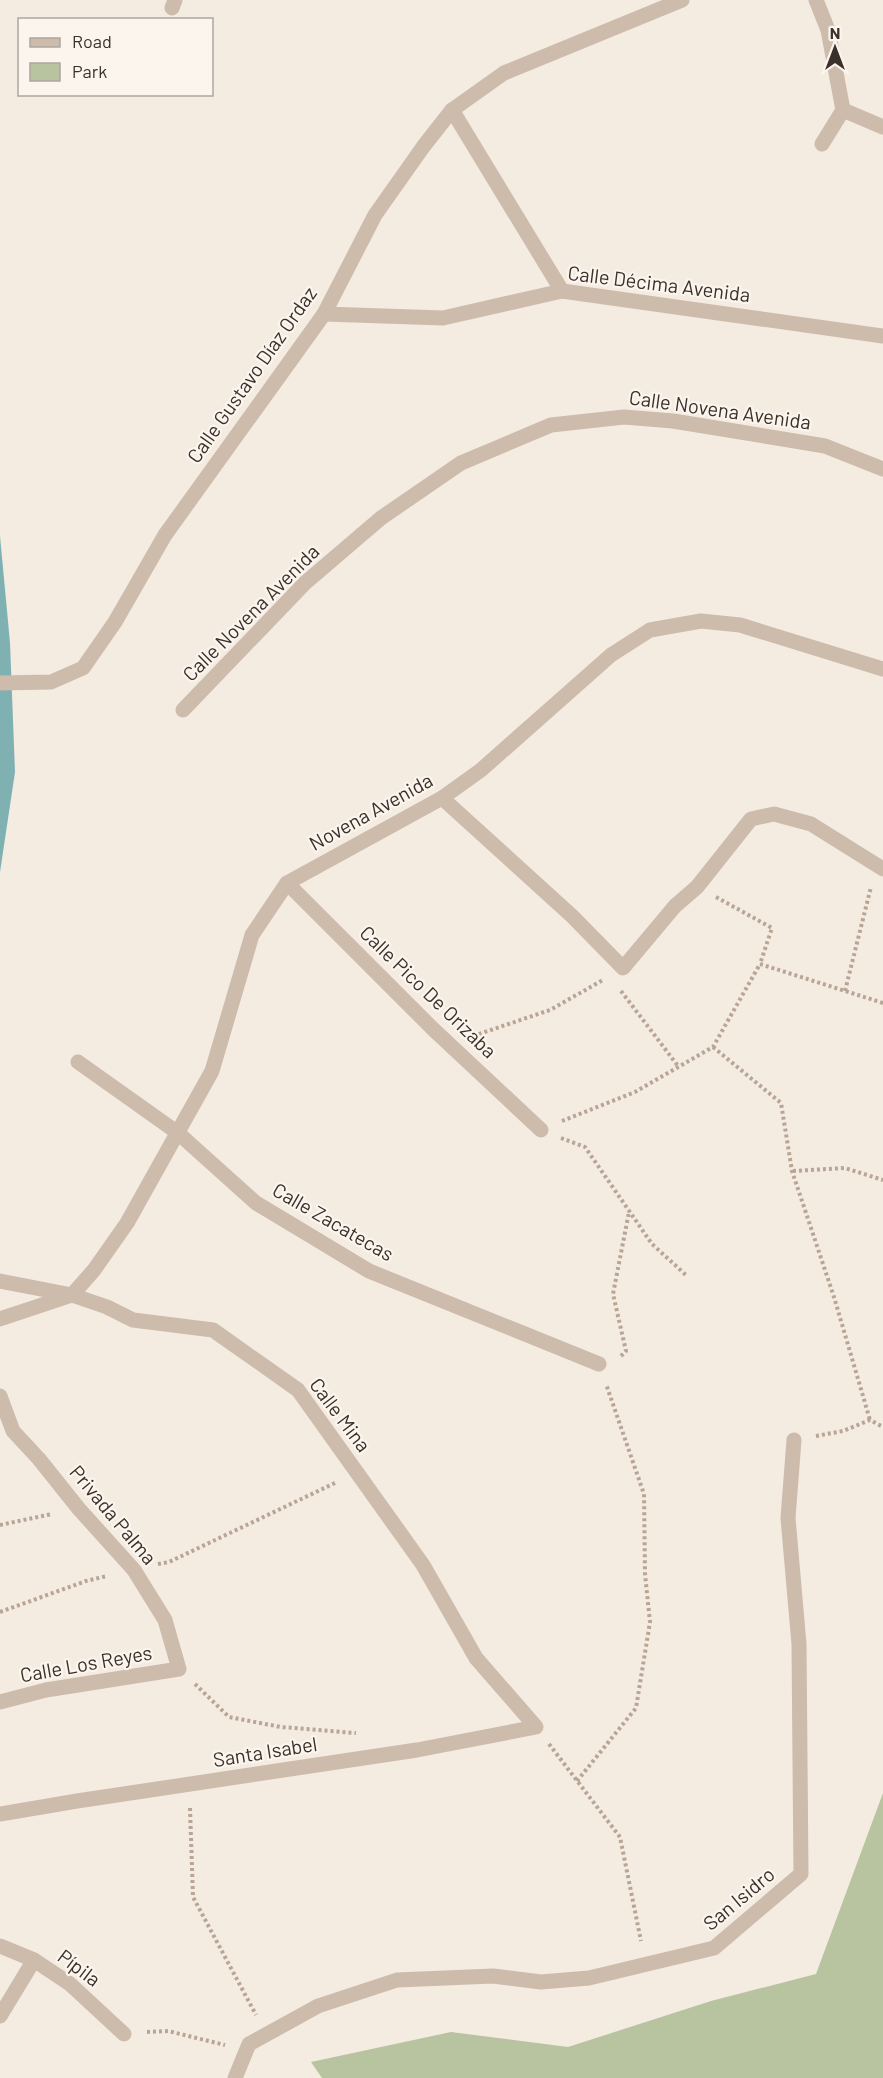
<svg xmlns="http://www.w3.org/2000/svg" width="883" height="2078" font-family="Barlow,sans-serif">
<rect width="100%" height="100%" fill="#f4ebe1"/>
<path fill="#b8c4a0" d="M 883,1793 L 883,2078 L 322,2078 L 311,2062 L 451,2032 L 568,2047 L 711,2001 L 816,1974 Z"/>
<path fill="#7fb0b2" d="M 0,536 L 10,643 L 15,772 L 0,872 Z"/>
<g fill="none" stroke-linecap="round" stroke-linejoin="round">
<g stroke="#b9a596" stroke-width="4" stroke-dasharray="3 3" stroke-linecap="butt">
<path d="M 716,897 L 772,928 L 760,964"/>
<path d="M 621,991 L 678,1066"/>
<path d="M 845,991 L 871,887"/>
<path d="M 473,1036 L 550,1010 L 603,980"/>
<path d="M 713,1047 L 781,1103 L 792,1171 L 834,1297 L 870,1420"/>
<path d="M 562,1121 L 635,1092 L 713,1047 L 760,964 L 883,1003"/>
<path d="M 561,1138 L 585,1147 L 652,1244 L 687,1276"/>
<path d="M 793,1171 L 845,1168 L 883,1180"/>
<path d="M 621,1356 L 626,1351 L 613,1294 L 629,1212"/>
<path d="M 816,1436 L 843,1431 L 870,1420 L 883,1427"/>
<path d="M 0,1525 L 52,1514"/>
<path d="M 158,1564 L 169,1562 L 337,1482"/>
<path d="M 0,1612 L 86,1581 L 107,1576"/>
<path d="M 195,1684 L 229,1717 L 281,1727 L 356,1733"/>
<path d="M 549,1744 L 620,1837 L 641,1941"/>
<path d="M 577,1781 L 636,1708 L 650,1622 L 645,1574 L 644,1494 L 606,1384"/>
<path d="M 190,1808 L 193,1897 L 256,2015"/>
<path d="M 147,2032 L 168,2031 L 225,2045"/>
</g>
<g stroke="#cdbbac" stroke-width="15">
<path d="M 816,0 L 828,30 L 843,110 L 822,144"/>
<path d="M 172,8 L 175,0"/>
<path d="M 452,110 L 562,291"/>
<path d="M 843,110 L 883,127"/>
<path d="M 324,314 L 443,318 L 562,291 L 883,336"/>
<path d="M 0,683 L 51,682 L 83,668 L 115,622 L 165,535 L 324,314 L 375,215 L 423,147 L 452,110 L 504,73 L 682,0"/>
<path d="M 183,710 L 305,583 L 381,518 L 461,463 L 551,425 L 624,417 L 673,421 L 825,446 L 883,469"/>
<path d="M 442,798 L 572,916 L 623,968 L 675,906 L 697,887 L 751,819 L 774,814 L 811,824 L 883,869"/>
<path d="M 287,883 L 433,1029 L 541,1130"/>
<path d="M 78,1062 L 178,1133 L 256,1203 L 369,1271 L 599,1364"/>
<path d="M 0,1281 L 72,1295 L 107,1307 L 133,1320 L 213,1330 L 298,1390 L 423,1565 L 476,1658 L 536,1727 L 417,1750 L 77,1801 L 0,1814"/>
<path d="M 0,1319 L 72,1295 L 94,1270 L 127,1223 L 212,1071 L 252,935 L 287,883 L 442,798 L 481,770 L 611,655 L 650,630 L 701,621 L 740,625 L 883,669"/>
<path d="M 0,1396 L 13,1431 L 39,1459 L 79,1509 L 134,1570 L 165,1620 L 179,1669 L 46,1690 L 0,1702"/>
<path d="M 0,1946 L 34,1960 L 70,1984 L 124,2034"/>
<path d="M 0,2016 L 34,1960"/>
<path d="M 235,2078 L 249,2044 L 318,2006 L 397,1980 L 493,1976 L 541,1982 L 589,1978 L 714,1948 L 801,1874 L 799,1644 L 788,1518 L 794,1440"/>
</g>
</g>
<g text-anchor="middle" stroke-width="4.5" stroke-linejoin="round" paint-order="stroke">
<g font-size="20" fill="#3b302b" stroke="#fbf5ee">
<text transform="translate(659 284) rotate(7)" y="7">Calle Décima Avenida</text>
<text transform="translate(252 375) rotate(-55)" y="7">Calle Gustavo Díaz Ordaz</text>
<text transform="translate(720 410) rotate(8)" y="7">Calle Novena Avenida</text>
<text transform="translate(251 613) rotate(-45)" y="7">Calle Novena Avenida</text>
<text transform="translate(371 812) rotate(-29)" y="7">Novena Avenida</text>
<text transform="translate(428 992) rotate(44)" y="7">Calle Pico De Orizaba</text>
<text transform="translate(333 1222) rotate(30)" y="7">Calle Zacatecas</text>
<text transform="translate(340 1415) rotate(53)" y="7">Calle Mina</text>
<text transform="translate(113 1515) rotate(50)" y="7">Privada Palma</text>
<text transform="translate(86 1664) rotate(-10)" y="7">Calle Los Reyes</text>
<text transform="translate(265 1752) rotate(-9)" y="7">Santa Isabel</text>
<text transform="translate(739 1899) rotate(-40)" y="7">San Isidro</text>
<text transform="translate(79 1968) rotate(37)" y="7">Pípila</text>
</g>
</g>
<rect x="18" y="18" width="195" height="78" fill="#fbf5ee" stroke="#aea6a0" stroke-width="1.5"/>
<rect x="30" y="38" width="30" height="9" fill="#cdbbac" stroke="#aea6a0" stroke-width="1.5"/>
<text x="72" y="48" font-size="18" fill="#3b302b">Road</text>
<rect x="30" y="63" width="30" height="18" fill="#b8c4a0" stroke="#aea6a0" stroke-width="1.5"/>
<text x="72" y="78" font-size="18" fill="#3b302b">Park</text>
<g transform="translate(835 48)" stroke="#fbf5ee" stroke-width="4.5" paint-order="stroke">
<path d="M0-4.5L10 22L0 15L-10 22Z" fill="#3b302b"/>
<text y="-9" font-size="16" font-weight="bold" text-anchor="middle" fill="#3b302b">N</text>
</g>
</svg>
